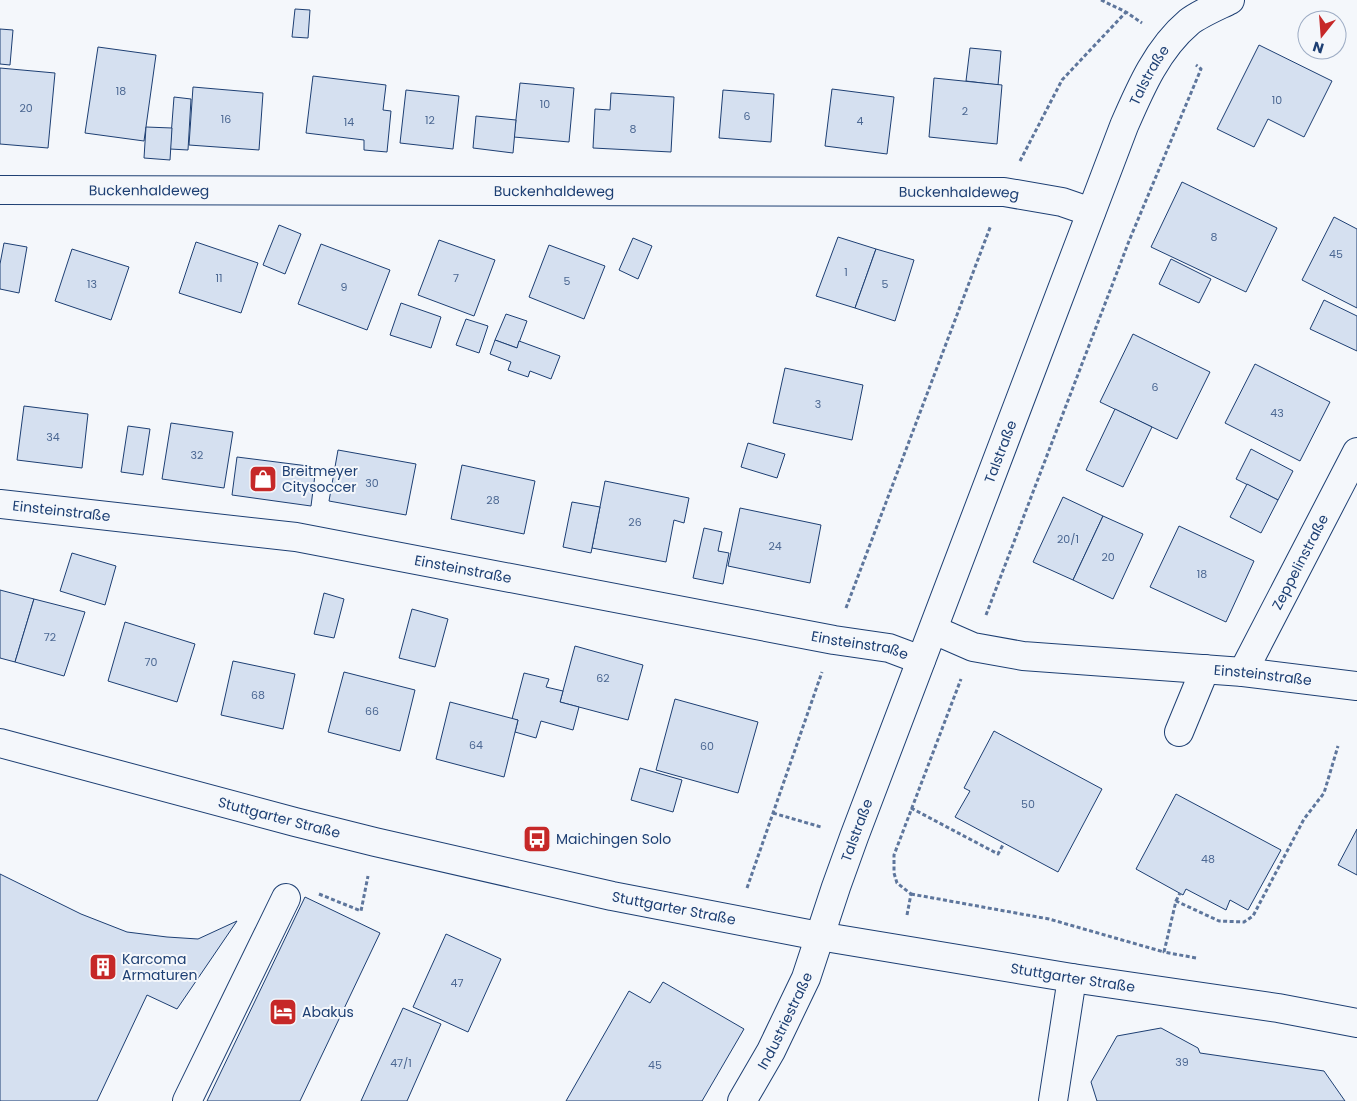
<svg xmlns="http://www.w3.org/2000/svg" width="1357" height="1101" font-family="Poppins,sans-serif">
<rect width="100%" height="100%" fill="#f4f7fb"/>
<g fill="#d5e0f0" stroke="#1d3f73">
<path d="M 295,9 L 310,10 L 308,38 L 292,37 Z"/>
<path d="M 0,29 L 13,30 L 10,65 L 0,64 Z"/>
<path d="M 1259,45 L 1332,81 L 1304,137 L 1268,119 L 1254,147 L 1217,129 Z"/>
<path d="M 98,47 L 156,55 L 144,141 L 85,133 Z"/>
<path d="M 970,48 L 1001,51 L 998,85 L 966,81 Z"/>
<path d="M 0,68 L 55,73 L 48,148 L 0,144 Z"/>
<path d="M 313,76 L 386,85 L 383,110 L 391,111 L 387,152 L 364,150 L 364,140 L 306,133 Z"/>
<path d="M 934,78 L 1002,85 L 997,144 L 929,137 Z"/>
<path d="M 520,83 L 574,88 L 569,142 L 514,137 Z"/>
<path d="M 193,87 L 263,93 L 259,150 L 189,145 Z"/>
<path d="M 832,89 L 894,97 L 887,154 L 825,146 Z"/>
<path d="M 406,90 L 459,96 L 453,149 L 400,143 Z"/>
<path d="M 723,90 L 774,94 L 771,142 L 719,138 Z"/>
<path d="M 611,93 L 674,97 L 671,152 L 593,148 L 595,109 L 610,110 Z"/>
<path d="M 174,97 L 191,99 L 188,150 L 170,149 Z"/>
<path d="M 476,116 L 516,120 L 513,153 L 473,148 Z"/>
<path d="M 146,127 L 172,128 L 170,160 L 144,158 Z"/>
<path d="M 1182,182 L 1277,228 L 1246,292 L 1151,247 Z"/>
<path d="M 1334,217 L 1357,229 L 1357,308 L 1302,280 Z"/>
<path d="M 279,225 L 301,234 L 285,274 L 263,265 Z"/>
<path d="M 838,237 L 876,249 L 855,308 L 816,296 Z"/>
<path d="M 633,238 L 652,246 L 638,279 L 619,270 Z"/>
<path d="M 439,240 L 495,260 L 474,316 L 418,295 Z"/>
<path d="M 196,242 L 258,263 L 241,313 L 179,293 Z"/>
<path d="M 4,243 L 27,247 L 19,293 L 0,289 L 0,264 Z"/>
<path d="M 321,244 L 390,270 L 367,330 L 298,304 Z"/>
<path d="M 549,245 L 605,266 L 584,319 L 529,297 Z"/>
<path d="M 72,249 L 129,267 L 111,320 L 55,301 Z"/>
<path d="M 876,249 L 914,260 L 895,321 L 855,308 Z"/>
<path d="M 1171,259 L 1211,279 L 1199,303 L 1159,284 Z"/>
<path d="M 1324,300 L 1357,316 L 1357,351 L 1310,329 Z"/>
<path d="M 401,303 L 441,317 L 431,348 L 390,335 Z"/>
<path d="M 506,314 L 527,321 L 517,348 L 495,340 Z"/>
<path d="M 466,319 L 488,326 L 479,353 L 456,345 Z"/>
<path d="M 1133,334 L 1210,372 L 1177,439 L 1100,402 Z"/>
<path d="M 495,340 L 517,348 L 519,341 L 560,356 L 551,379 L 530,371 L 528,377 L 508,370 L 511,362 L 490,354 Z"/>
<path d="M 1255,364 L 1330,402 L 1300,461 L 1225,423 Z"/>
<path d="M 785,368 L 863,385 L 852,440 L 773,423 Z"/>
<path d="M 24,406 L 88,414 L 82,468 L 17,460 Z"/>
<path d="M 1115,409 L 1152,427 L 1123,487 L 1086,470 Z"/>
<path d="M 171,423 L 233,432 L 224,488 L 162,479 Z"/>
<path d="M 128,426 L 150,429 L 143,475 L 121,472 Z"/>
<path d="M 748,443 L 785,454 L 777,478 L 741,467 Z"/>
<path d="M 1251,449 L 1293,471 L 1278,500 L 1236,479 Z"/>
<path d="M 338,450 L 416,464 L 406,515 L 329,501 Z"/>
<path d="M 237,457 L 316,467 L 311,506 L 232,495 Z"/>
<path d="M 462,465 L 535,481 L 524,534 L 451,519 Z"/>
<path d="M 605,481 L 689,498 L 684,523 L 674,520 L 666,562 L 592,548 Z"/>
<path d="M 1247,484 L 1278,500 L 1261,533 L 1230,517 Z"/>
<path d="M 1063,497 L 1103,516 L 1073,580 L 1033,562 Z"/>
<path d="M 572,502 L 600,507 L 591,553 L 563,547 Z"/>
<path d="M 740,508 L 821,525 L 810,583 L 728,566 Z"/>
<path d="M 1103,516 L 1143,534 L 1113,599 L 1073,580 Z"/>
<path d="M 1179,526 L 1254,561 L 1226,622 L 1150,587 Z"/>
<path d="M 704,528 L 722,532 L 718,551 L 729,553 L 723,584 L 693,578 Z"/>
<path d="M 72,553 L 116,566 L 105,605 L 60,591 Z"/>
<path d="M 0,590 L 34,599 L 15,662 L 0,658 Z"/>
<path d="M 324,593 L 344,599 L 334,638 L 314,634 Z"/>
<path d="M 34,599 L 85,612 L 64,676 L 15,662 Z"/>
<path d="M 412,609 L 448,619 L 435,667 L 399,658 Z"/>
<path d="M 125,622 L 195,644 L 177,702 L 108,681 Z"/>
<path d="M 575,646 L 643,665 L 628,720 L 560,702 Z"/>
<path d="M 233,661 L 295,674 L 283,729 L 221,715 Z"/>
<path d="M 344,672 L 415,690 L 400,751 L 328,732 Z"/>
<path d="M 524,673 L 549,679 L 546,687 L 563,691 L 560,702 L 579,707 L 573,730 L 541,721 L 536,738 L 515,732 L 518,720 L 512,719 Z"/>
<path d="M 675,699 L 758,722 L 738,793 L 656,770 Z"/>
<path d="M 450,702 L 518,720 L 504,777 L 436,759 Z"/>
<path d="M 994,731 L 1102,789 L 1058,872 L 955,817 L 970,791 L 964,788 Z"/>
<path d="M 640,768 L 682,780 L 673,812 L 631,800 Z"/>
<path d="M 1176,794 L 1281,850 L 1248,910 L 1230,900 L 1226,910 L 1186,889 L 1183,895 L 1136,869 Z"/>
<path d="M 1357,829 L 1357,875 L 1338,865 Z"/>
<path d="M 0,874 L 81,914 L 127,932 L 167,937 L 198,939 L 237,921 L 177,1009 L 147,995 L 97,1101 L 0,1101 Z"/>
<path d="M 305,897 L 380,933 L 300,1101 L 207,1101 Z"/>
<path d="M 446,934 L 501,959 L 468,1032 L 413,1007 Z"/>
<path d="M 663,982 L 744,1029 L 702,1101 L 566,1101 L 629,991 L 650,1003 Z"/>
<path d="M 403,1008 L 441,1024 L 407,1101 L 361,1101 Z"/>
<path d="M 1161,1028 L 1198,1048 L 1200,1053 L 1324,1071 L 1345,1101 L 1097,1101 L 1091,1082 L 1117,1036 Z"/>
</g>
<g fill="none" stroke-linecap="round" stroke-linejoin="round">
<defs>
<g id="minor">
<path id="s1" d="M 0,190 L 1004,192 L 1062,202 L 1091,212"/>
<path id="s2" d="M 0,504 L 296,537 L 834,640 L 889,648 L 921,660"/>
<path id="s3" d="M 934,630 L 973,647 L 1023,656 L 1243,672 L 1357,686"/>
<path id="s4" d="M 1243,672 L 1357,452"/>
<path d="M 1179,732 L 1205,669"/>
<path id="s5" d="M 0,743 L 295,822 L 375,842 L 612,896 L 819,936 L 1072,978 L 1278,1008 L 1357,1023"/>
<path d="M 187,1101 L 286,898"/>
<path id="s6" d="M 742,1101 L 771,1051 L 806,978 L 836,887 L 854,837 L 1124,126 C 1140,89 1157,49 1189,22 C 1199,14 1218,6 1230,0"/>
<path d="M 1053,1101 L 1072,978"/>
</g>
</defs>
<use href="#minor" stroke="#1d3f73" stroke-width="30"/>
<g stroke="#5e769c" stroke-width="3" stroke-dasharray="4 2.5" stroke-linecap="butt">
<path d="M 1101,0 L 1126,12 L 1142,23"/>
<path d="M 1020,161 L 1062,80 L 1126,12"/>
<path d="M 846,608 L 991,225"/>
<path d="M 986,615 L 1129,241 L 1201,69 L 1196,65"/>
<path d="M 911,808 L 998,854 L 1004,843"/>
<path d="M 773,813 L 821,827"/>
<path d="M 747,888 L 822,672"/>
<path d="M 319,894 L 361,911 L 368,876"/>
<path d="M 911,894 L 1049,919 L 1164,952"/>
<path d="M 1176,901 L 1180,893"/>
<path d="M 907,915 L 911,894 L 897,883 L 894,873 L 894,855 L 961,679"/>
<path d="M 1196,958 L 1164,952 L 1176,901 L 1219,921 L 1244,922 L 1253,916 L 1304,819 L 1324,793 L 1338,746"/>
</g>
<use href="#minor" stroke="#f4f7fb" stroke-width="28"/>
</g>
<defs>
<symbol id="shop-square" viewBox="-11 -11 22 22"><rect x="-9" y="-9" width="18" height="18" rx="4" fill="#c62828" stroke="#f4f7fb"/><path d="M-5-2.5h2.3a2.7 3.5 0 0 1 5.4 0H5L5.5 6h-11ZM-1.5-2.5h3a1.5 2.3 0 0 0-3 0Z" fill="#fff"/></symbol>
<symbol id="bus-square" viewBox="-11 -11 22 22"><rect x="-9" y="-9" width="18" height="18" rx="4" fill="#c62828" stroke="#f4f7fb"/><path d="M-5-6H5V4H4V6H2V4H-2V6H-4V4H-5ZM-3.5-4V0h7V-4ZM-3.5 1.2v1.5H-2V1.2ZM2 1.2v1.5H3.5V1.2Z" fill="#fff"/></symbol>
<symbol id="building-square" viewBox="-11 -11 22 22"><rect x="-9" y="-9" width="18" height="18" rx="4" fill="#c62828" stroke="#f4f7fb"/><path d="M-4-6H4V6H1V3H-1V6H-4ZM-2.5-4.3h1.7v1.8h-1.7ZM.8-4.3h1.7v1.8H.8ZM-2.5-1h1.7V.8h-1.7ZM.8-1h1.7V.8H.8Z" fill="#fff"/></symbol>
<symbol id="hotel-square" viewBox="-11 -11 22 22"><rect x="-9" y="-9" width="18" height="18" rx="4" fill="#c62828" stroke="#f4f7fb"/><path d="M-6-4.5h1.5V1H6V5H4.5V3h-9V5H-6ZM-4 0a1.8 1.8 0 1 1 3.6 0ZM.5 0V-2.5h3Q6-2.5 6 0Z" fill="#fff"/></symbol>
</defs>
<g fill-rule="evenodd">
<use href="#shop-square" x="247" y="463" width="32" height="32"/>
<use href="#bus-square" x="521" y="823" width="32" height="32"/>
<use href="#building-square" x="87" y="951" width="32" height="32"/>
<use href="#hotel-square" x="267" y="996" width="32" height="32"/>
</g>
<g text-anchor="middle" stroke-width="4" stroke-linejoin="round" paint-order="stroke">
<g font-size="11" fill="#4b6792">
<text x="121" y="95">18</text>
<text x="1277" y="104">10</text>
<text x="545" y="108">10</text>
<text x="26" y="112">20</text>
<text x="965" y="115">2</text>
<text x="747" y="120">6</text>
<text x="226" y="123">16</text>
<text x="430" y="124">12</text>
<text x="860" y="125">4</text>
<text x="349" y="126">14</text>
<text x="633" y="133">8</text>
<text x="1214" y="241">8</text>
<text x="1336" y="258">45</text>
<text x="846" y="276">1</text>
<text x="219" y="282">11</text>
<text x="456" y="282">7</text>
<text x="567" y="285">5</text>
<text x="92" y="288">13</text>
<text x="885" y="288">5</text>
<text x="344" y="291">9</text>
<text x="1155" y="391">6</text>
<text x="818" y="408">3</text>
<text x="1277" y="417">43</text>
<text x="53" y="441">34</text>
<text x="197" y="459">32</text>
<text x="372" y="487">30</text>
<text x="493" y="504">28</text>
<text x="635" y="526">26</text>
<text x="1068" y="543">20/1</text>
<text x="775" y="550">24</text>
<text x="1108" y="561">20</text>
<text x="1202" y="578">18</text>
<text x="50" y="641">72</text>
<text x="151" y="666">70</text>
<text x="603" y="682">62</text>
<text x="258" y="699">68</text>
<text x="372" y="715">66</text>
<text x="476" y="749">64</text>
<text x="707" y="750">60</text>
<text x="1028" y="808">50</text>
<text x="1208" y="863">48</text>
<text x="457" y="987">47</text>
<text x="1182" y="1066">39</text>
<text x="401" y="1067">47/1</text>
<text x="655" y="1069">45</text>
</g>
<g font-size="14" fill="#1d3f73" stroke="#f4f7fb">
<text dy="5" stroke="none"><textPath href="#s6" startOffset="1105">Talstraße</textPath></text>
<text dy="5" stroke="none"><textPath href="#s1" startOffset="149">Buckenhaldeweg</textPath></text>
<text dy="5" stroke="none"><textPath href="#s1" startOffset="554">Buckenhaldeweg</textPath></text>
<text dy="5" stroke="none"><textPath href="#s1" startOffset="959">Buckenhaldeweg</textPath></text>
<text dy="5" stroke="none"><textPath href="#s6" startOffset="700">Talstraße</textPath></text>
<text dy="5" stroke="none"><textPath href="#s2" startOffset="62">Einsteinstraße</textPath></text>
<text dy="5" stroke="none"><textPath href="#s4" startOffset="124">Zeppelinstraße</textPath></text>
<text dy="5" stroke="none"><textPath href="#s2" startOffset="468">Einsteinstraße</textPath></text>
<text dy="5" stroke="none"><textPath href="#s2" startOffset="872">Einsteinstraße</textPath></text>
<text dy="5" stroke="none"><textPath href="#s3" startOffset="334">Einsteinstraße</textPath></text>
<text dy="5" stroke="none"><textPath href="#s5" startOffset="289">Stuttgarter Straße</textPath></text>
<text dy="5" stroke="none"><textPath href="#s6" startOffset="295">Talstraße</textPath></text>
<text dy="5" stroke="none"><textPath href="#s5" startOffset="694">Stuttgarter Straße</textPath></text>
<text dy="5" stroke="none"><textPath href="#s5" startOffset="1099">Stuttgarter Straße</textPath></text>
<text dy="5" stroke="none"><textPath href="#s6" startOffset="91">Industriestraße</textPath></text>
</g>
<g font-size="14" fill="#1d3f73" stroke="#f4f7fb" text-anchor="start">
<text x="282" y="476">Breitmeyer<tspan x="282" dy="16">Citysoccer</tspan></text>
<text x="556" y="844">Maichingen Solo</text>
<text x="122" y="964">Karcoma<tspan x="122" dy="16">Armaturen</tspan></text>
<text x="302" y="1017">Abakus</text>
</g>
</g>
<g transform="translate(1322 35) rotate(197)"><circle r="24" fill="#f4f7fb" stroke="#9eadc5"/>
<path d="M0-4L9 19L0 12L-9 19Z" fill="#c62828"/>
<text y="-8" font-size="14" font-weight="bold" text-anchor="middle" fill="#1d3f73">N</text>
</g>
</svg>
